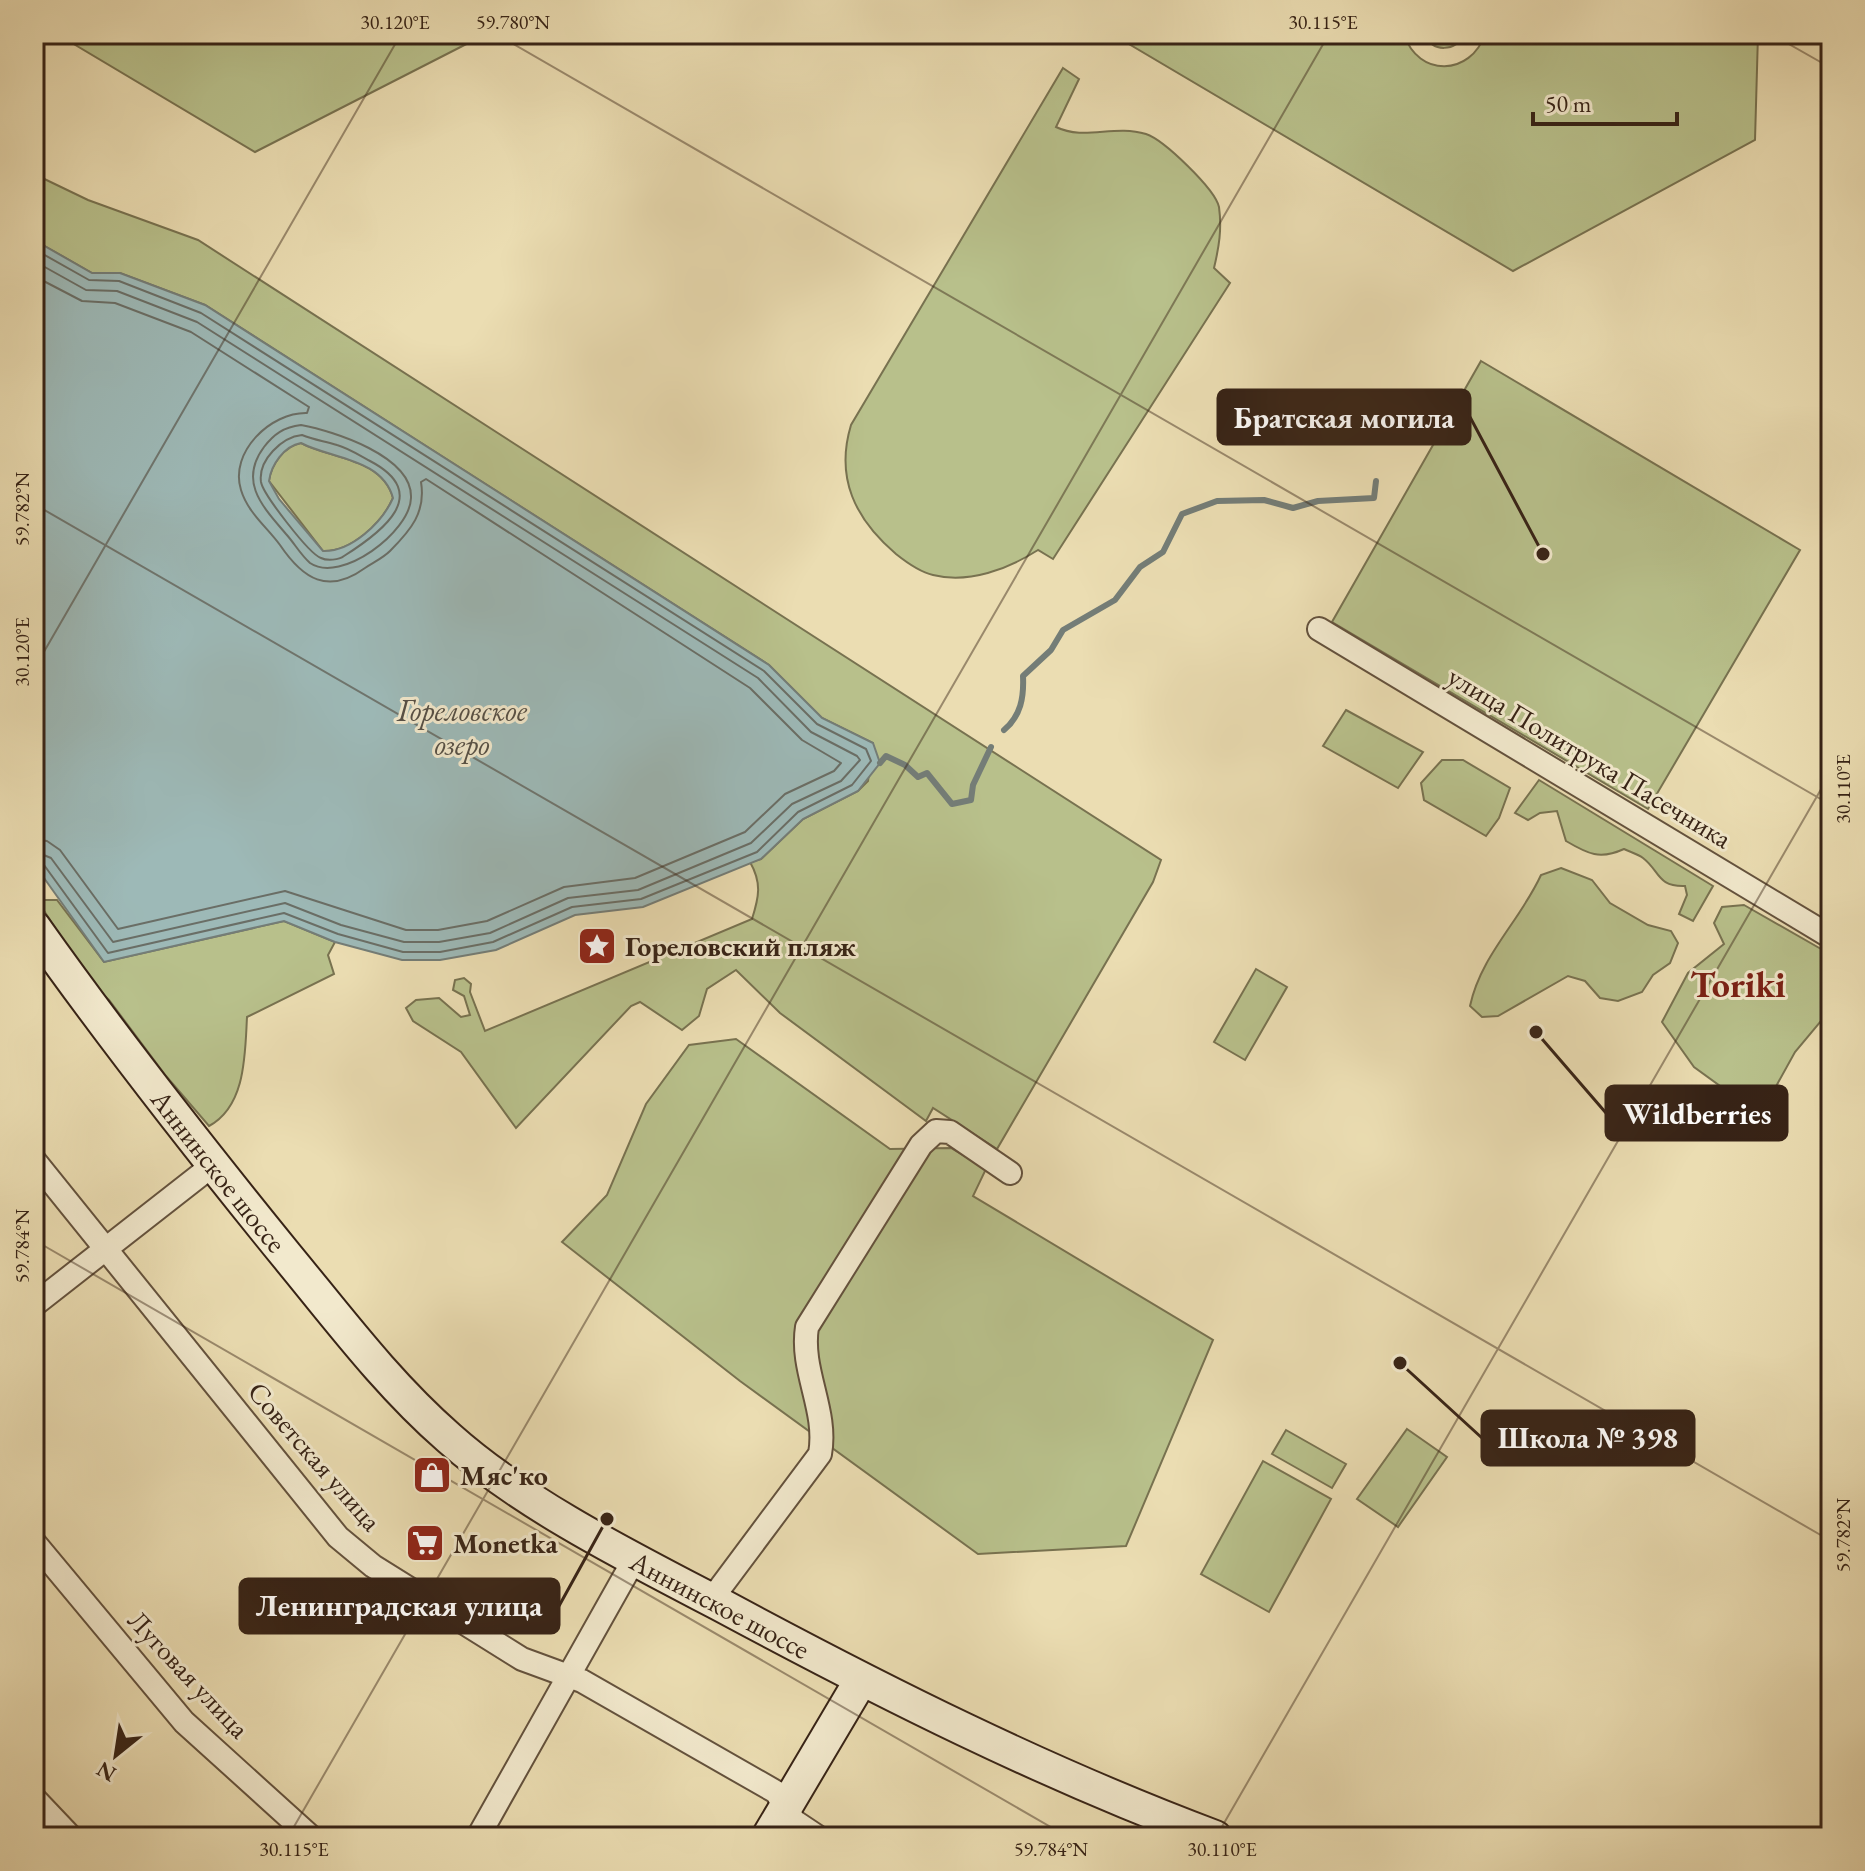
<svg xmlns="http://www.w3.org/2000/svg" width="1865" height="1871" font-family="'EB Garamond',serif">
<rect width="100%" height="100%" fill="#ebddb2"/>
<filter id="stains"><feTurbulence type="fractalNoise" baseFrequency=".0025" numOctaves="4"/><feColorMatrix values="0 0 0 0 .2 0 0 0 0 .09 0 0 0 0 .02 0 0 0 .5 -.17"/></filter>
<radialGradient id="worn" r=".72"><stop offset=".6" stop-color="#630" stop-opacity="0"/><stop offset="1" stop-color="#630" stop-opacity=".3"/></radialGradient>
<g fill="#b8c08b" stroke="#787250" stroke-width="2">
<path d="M 57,34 L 486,34 L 255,152 Z"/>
<path d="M 1112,34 L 1404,34 C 1418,78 1471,76 1485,34 L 1758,34 L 1755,140 L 1513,271 Z"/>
<path d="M 1424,34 L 1465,34 C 1455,52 1433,53 1424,34 Z"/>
<path d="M 1063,68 L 1079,79 L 1056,127 C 1085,141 1114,124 1146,134 C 1164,140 1215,189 1219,207 C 1222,229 1219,247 1214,268 L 1230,283 L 1053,559 L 1038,550 C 1008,569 969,584 933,575 C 920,572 906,562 896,554 C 855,519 835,478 851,425 Z"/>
<path d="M 34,174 L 88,200 L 198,240 L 1161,860 L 1153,882 L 997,1149 L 933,1108 L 926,1121 L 780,1013 L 736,970 L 707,989 L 699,1016 L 682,1030 L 640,1002 L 631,1006 L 516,1128 L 461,1052 L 413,1021 L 406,1008 L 416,1000 L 439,998 L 461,1017 L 470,1015 L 464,996 L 453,990 L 455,980 L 464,978 L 471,984 L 470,992 L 485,1031 L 752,919 C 759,897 762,883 750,862 L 761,859 L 803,819 L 858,791 L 868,781 L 873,743 L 822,718 L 769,665 L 205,305 L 120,273 L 92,273 L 34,240 Z"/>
<path d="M 1481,361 L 1800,550 L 1648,809 L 1332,622 Z"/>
<path d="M 301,443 C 331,459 382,458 393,498 C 382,523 351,552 323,551 L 269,481 C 271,465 284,446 301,443 Z"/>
<path d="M 1346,710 L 1423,752 L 1398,788 L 1323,746 Z"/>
<path d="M 1442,760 L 1463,760 L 1510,788 L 1499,818 L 1486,836 L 1424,800 L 1421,783 Z"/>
<path d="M 1539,780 L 1713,886 L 1693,921 L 1679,914 L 1687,895 L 1685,886 C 1657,887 1660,871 1643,858 C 1638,854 1630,852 1624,849 C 1600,860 1588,854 1566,841 L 1557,811 L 1540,813 L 1528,820 L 1515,813 Z"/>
<path d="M 1561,868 L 1592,880 L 1610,903 L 1648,925 L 1671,931 L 1678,943 L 1670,963 L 1653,975 L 1642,992 L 1618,1001 L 1600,998 L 1585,981 L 1568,976 L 1498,1016 L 1482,1017 L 1470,1006 C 1481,955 1520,921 1541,875 Z"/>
<path d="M 37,900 L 57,900 L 104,962 L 284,921 L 335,942 L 328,955 L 334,974 L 247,1017 C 245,1054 246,1106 209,1126 L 166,1076 L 109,1000 L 93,986 Z"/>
<path d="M 1744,905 L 1828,953 L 1831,1009 L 1795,1052 L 1758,1119 L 1750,1119 L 1728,1105 L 1720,1086 L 1694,1067 L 1662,1022 L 1688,973 L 1724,944 L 1714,923 L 1722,907 Z"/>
<path d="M 1256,969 L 1287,987 L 1245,1060 L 1214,1042 Z"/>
<path d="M 736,1039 L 890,1149 L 951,1148 L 986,1169 L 973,1196 L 1213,1340 L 1126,1546 L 978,1554 L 740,1381 L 562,1242 L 607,1195 L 646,1104 L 689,1045 Z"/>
<path d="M 1407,1429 L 1447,1457 L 1398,1527 L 1357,1499 Z"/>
<path d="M 1286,1430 L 1346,1464 L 1332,1488 L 1272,1454 Z"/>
<path d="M 1263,1461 L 1331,1499 L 1269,1612 L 1201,1574 Z"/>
</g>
<path fill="#9db9b7" stroke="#747d77" stroke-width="2" fill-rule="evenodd" d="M 34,240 L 92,273 L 120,273 L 205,305 L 769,665 L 822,718 L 873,743 L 880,763 L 858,791 L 803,819 L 761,859 L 643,907 L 575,915 L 496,950 L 440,960 L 402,960 L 335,942 L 284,921 L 104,962 L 34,864 ZM 301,443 C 331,459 382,458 393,498 C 382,523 351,552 323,551 L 279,499 L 269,481 C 271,465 284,446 301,443 Z"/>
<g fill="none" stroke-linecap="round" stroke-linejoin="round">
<g stroke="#6a6e66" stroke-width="2">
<path d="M 34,249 L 89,280 L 119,281 L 201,313 L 764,671 L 817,724 L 866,749 L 871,761 L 852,785 L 798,812 L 757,852 L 641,899 L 572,907 L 493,942 L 440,952 L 403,952 L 338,934 L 284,913 L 108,953 L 44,865 L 34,862"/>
<path d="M 34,261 L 86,290 L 117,291 L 197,322 L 758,678 L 811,732 L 857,756 L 860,760 L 841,781 L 792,804 L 751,843 L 638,890 L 568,898 L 490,933 L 439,942 L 404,942 L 341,925 L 285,903 L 113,942 L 51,858 L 34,851"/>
<path d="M 34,276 L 82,301 L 115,303 L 191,332 L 309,407 L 307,413 C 271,412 229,452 241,490 C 248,513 267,527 280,545 C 303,579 328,595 365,568 C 374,562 383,558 390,551 C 411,530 426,512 421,482 L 426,479 L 750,688 L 802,740 L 841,763 L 834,771 L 785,794 L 745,832 L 635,878 L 564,887 L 487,921 L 438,930 L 406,930 L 285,891 L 118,929 L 60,850 L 47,841 L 34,839"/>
<path d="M 301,425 C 333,431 413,456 411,498 C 410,532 341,584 310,563 C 300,554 295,544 286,534 C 263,507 238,482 264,447 C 274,434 284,427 301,425 Z"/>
<path d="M 302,435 C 314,440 324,441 337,445 C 348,448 359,455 370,461 C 433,494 382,532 344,556 C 339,560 327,561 321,558 C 309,554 263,494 261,482 C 258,460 282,437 302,435 Z"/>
</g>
<g stroke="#747d77" stroke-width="6">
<path d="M 1004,730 C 1021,716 1024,697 1023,676 L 1051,650 L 1063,630 L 1115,600 L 1140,567 L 1163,552 L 1182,514 L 1217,501 L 1264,500 L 1293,508 L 1318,501 L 1374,498 L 1376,481"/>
<path d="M 880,763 L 886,756 L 905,765 L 918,777 L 927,773 L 952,804 L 971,800 L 973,785 L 991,747"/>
</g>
<defs>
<g id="street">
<path d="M 1319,629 L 1831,937"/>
<path d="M 34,1160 L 338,1537 L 373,1566 L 522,1659 L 582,1681 L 776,1792 L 794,1821 L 818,1837"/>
<path d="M 34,1305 L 213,1165"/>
<path d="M 34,1542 L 184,1722 L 311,1837"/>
<path d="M 711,1600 L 820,1454 C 828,1410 800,1371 807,1327 L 921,1145 L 936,1131 L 950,1132 L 1010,1173"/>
<path d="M 34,1798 L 71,1837"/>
<path d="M 478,1837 L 635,1558"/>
</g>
<g id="secondary">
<path id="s1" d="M 34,927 C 114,1040 199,1148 286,1255 C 338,1318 387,1384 449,1438 C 524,1505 633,1559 723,1606 C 883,1692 1044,1773 1215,1837"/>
<path d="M 768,1837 L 861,1680"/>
</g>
</defs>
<use href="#street" stroke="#64523d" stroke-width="26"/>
<use href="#secondary" stroke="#372316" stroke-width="36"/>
<use href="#street" stroke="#f2e9cd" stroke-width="22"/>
<use href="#secondary" stroke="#f2e9cd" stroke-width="32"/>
</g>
<path fill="none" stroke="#372316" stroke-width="2" stroke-opacity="0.45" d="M 496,34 L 1831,805M 1771,34 L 1831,68M 34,504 L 1831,1541M 34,669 L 401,34M 34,1240 L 1068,1837M 288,1837 L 1329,34M 1216,1837 L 1831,772"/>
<defs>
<symbol id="sight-square" viewBox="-11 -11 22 22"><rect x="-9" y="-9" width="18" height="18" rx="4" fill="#8f2418" stroke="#f2e9cd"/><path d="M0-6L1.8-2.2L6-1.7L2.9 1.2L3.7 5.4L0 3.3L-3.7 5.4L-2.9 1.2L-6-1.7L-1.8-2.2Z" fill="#fff"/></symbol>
<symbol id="shop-square" viewBox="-11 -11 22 22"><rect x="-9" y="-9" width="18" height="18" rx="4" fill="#8f2418" stroke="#f2e9cd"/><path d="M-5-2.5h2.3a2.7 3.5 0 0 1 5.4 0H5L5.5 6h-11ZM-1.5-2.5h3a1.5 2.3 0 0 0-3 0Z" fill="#fff"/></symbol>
<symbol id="supermarket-square" viewBox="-11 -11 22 22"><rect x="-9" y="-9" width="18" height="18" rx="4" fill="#8f2418" stroke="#f2e9cd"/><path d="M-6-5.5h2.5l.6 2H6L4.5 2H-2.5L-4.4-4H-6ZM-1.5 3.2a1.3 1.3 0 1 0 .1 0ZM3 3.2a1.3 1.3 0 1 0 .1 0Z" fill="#fff"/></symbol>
</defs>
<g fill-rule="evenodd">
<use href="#sight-square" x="575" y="924" width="44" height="44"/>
<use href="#shop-square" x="410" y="1453" width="44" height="44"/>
<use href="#supermarket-square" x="403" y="1521" width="44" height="44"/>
</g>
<g text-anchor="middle" stroke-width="6" stroke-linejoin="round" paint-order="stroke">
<g font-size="28" fill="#372316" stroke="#f2e9cd">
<text transform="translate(1590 757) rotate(31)" y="10">улица Политрука Пасечника</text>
<text dy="10" stroke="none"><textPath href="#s1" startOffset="306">Аннинское шоссе</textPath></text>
<text transform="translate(315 1456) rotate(49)" y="10">Советская улица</text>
<text dy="10" stroke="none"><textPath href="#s1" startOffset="978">Аннинское шоссе</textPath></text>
<text transform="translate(189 1674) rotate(47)" y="10">Луговая улица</text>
</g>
<g font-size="28" font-weight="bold" fill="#372316" stroke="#f2e9cd" text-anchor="start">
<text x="625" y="956">Гореловский пляж</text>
<text x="460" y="1485">Мяс'ко</text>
<text x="453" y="1553">Monetka</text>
</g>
<g font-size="30" font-style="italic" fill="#565046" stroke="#f2e9cd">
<text x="462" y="721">Гореловское<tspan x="462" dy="34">озеро</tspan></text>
</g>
<g font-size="36" font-weight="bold" fill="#7a1f14" stroke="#f2e9cd">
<text x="1738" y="997">Toriki</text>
</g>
</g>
<path fill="none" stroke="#372316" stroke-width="3" d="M1543 554L1470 417M1536 1032L1606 1113M1400 1363L1482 1438M607 1519L559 1606"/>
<g fill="#372316" stroke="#f2e9cd" stroke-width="3">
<circle cx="1543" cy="554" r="8"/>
<circle cx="1536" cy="1032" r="8"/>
<circle cx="1400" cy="1363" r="8"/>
<circle cx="607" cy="1519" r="8"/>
</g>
<g fill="#372316" stroke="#372316" stroke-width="3">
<rect x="1218" y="390" width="252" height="54" rx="8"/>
<rect x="1606" y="1086" width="181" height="54" rx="8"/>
<rect x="1482" y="1411" width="212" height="54" rx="8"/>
<rect x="240" y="1579" width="319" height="54" rx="8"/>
</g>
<g font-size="30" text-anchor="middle" font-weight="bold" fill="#fff">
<text x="1344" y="428">Братская могила</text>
<text x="1697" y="1124">Wildberries</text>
<text x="1588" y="1448">Школа № 398</text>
<text x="399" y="1616">Ленинградская улица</text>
</g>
<rect width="1865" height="1871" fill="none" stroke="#ebddb2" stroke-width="88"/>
<g transform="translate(116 1755) rotate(210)" stroke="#f2e9cd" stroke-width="6" paint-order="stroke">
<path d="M0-6L14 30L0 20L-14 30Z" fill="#372316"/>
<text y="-12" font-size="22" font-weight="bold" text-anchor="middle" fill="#372316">N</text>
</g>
<path d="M1533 112v12h144v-12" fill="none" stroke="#372316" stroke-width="4"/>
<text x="1545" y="112" font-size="24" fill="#372316" stroke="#f2e9cd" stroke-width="6" paint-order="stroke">50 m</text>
<rect x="44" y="44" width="1777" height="1783" fill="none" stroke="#372316" stroke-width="3"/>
<g font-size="20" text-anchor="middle" fill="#372316">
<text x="395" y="29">30.120°E</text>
<text x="513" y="29">59.780°N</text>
<text x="1323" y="29">30.115°E</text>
<text transform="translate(22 509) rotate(-90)" y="7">59.782°N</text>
<text transform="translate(22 652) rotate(-90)" y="7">30.120°E</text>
<text transform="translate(1843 789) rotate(-90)" y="7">30.110°E</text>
<text transform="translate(22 1246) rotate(-90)" y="7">59.784°N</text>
<text transform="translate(1843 1535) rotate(-90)" y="7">59.782°N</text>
<text x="294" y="1856">30.115°E</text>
<text x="1051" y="1856">59.784°N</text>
<text x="1222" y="1856">30.110°E</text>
</g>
<rect width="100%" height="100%" filter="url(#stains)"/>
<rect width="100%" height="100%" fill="url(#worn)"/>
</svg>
